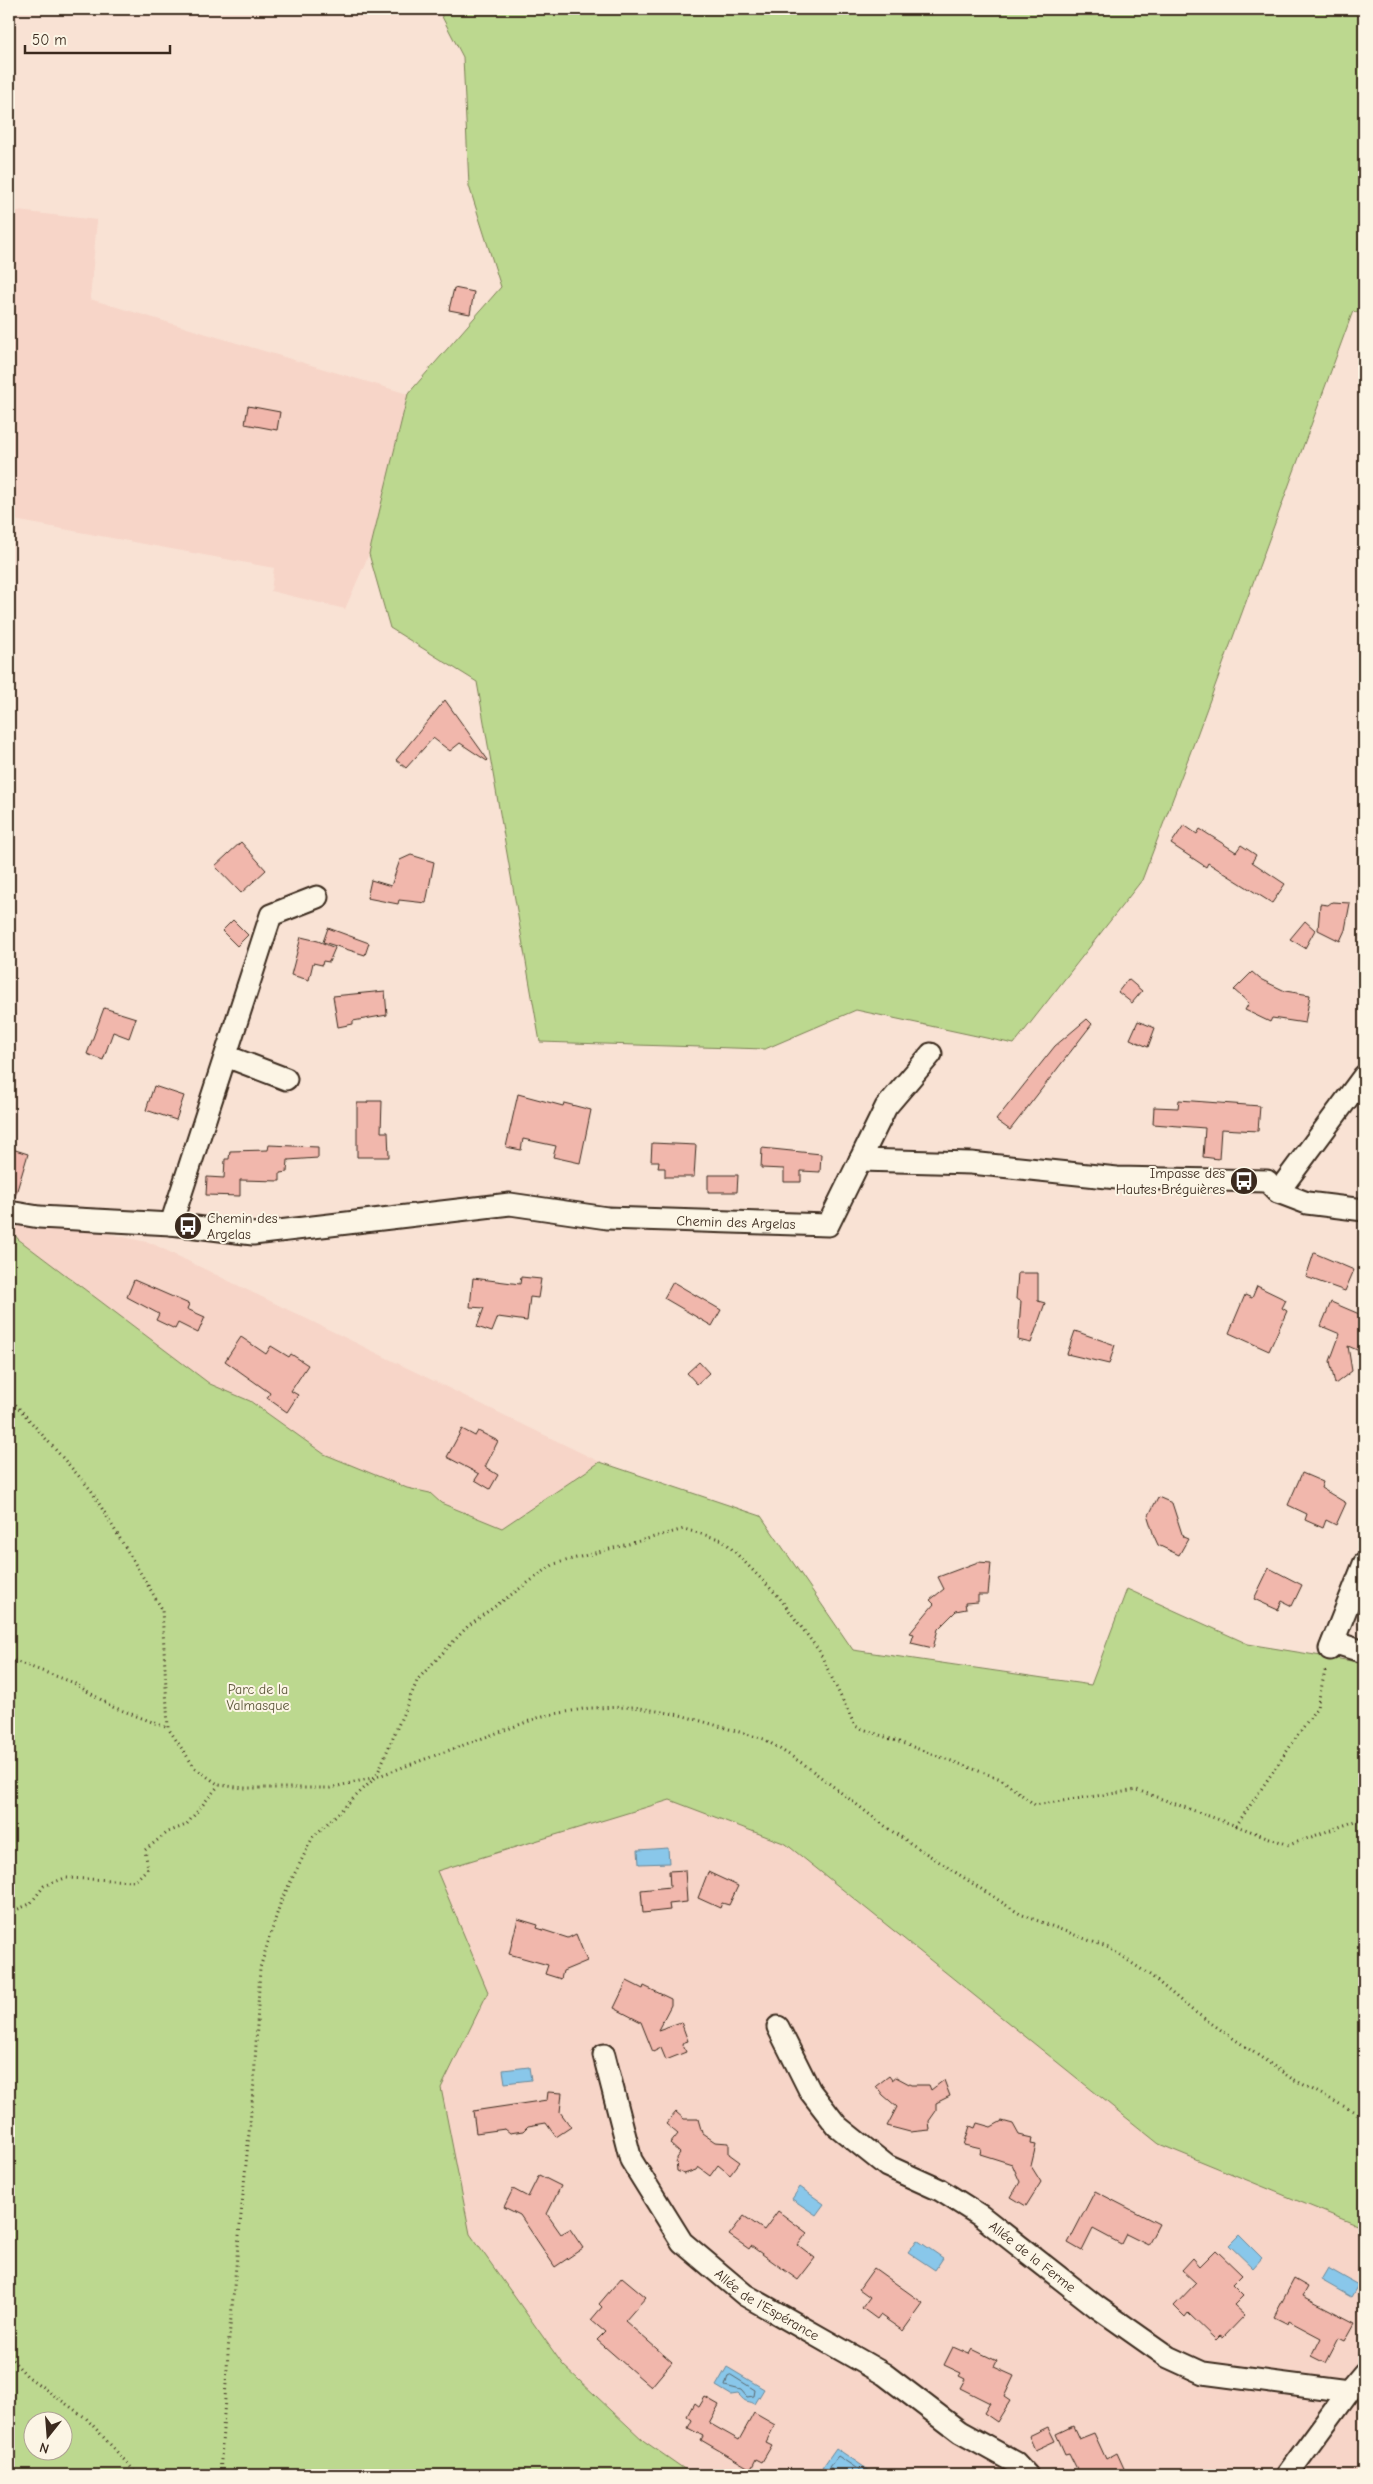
<svg xmlns="http://www.w3.org/2000/svg" width="1373" height="2484" font-family="'Comic Neue',sans-serif">
<rect width="100%" height="100%" fill="#f9e2d4"/>
<filter id="ink" filterUnits="userSpaceOnUse"><feTurbulence type="fractalNoise" baseFrequency=".02" numOctaves="2"/><feDisplacementMap in="SourceGraphic" scale="10" xChannelSelector="R" yChannelSelector="G"/><feConvolveMatrix kernelMatrix="1 2 1 2 8 2 1 2 1" color-interpolation-filters="sRGB"/></filter>
<g filter="url(#ink)">
<g fill="#f7d5c8" fill-rule="evenodd">
<path d="M 9,210 L 97,220 L 90,299 L 408,394 L 369,554 L 345,609 L 271,591 L 274,568 L 9,519 Z"/>
<path d="M 9,1212 L 151,1243 L 600,1462 L 761,1516 L 853,1650 L 1091,1685 L 1127,1589 L 1248,1644 L 1364,1663 L 1364,2475 L 9,2475 ZM 32,2422 L 62,2422 L 62,2452 L 32,2452 Z"/>
</g>
<g fill="#bcd88f" stroke="#7c8156" fill-rule="evenodd">
<path d="M 438,9 L 1364,9 L 1364,315 L 1353,311 L 1197,735 L 1142,880 L 1014,1044 L 856,1010 L 765,1049 L 540,1042 L 477,682 L 390,628 L 369,554 L 408,394 L 501,287 L 469,186 L 463,57 Z"/>
<path d="M 9,1233 L 15,1235 L 18,1239 L 210,1384 L 250,1401 L 324,1454 L 407,1488 L 430,1493 L 441,1503 L 502,1528 L 600,1462 L 761,1516 L 853,1650 L 1091,1685 L 1127,1589 L 1248,1644 L 1364,1663 L 1364,2228 L 1159,2144 L 786,1844 L 670,1800 L 437,1871 L 488,1992 L 441,2088 L 470,2234 L 563,2365 L 644,2441 L 693,2475 L 9,2475 ZM 32,2422 L 62,2422 L 62,2452 L 32,2452 Z"/>
</g>
<g fill="#89c7ea" stroke="#6a8898">
<path d="M 668,1848 L 669,1863 L 639,1864 L 638,1850 Z"/>
<path d="M 529,2067 L 531,2080 L 505,2083 L 503,2070 Z"/>
<path d="M 800,2187 L 824,2204 L 816,2215 L 792,2199 Z"/>
<path d="M 1239,2235 L 1262,2258 L 1253,2268 L 1229,2245 Z"/>
<path d="M 917,2240 L 943,2258 L 935,2270 L 908,2252 Z"/>
<path d="M 1328,2268 L 1358,2285 L 1351,2297 L 1321,2280 Z"/>
<path d="M 727,2367 L 764,2389 L 755,2404 C 745,2399 748,2405 738,2394 L 731,2395 L 716,2386 Z"/>
<path d="M 836,2448 L 870,2471 L 867,2475 L 833,2475 L 822,2468 Z"/>
</g>
<g fill="none" stroke-linecap="round" stroke-linejoin="round">
<g stroke="#5a6970" stroke-width="1">
<path d="M 731,2375 L 755,2390 L 754,2396 L 747,2397 L 741,2390 L 725,2386 L 728,2376 Z"/>
<path d="M 835,2475 L 830,2466 L 838,2456 L 862,2472 L 863,2475"/>
</g>
</g>
<g fill="#f1b7ac" stroke="#3b2a1e">
<path d="M 454,288 L 474,292 L 470,314 L 449,310 Z"/>
<path d="M 248,406 L 280,412 L 277,430 L 245,424 Z"/>
<path d="M 445,700 L 488,760 L 487,761 L 460,743 L 450,751 L 433,738 L 406,768 L 396,760 Z"/>
<path d="M 1184,825 L 1197,834 L 1200,829 L 1236,852 L 1241,845 L 1256,855 L 1252,862 L 1285,884 L 1272,903 L 1208,863 L 1206,867 L 1171,844 Z"/>
<path d="M 241,842 L 266,870 L 241,893 L 215,866 Z"/>
<path d="M 411,855 L 434,862 L 426,903 L 399,900 L 398,904 L 367,898 L 371,880 L 391,886 L 400,860 Z"/>
<path d="M 1332,902 L 1350,903 L 1345,930 L 1340,941 L 1318,930 L 1320,904 L 1328,905 Z"/>
<path d="M 233,920 L 248,935 L 237,946 L 222,931 Z"/>
<path d="M 1305,921 L 1315,930 L 1305,948 L 1290,939 Z"/>
<path d="M 328,928 L 369,943 L 365,955 L 323,942 Z"/>
<path d="M 301,937 L 318,941 L 335,948 L 329,962 L 323,961 L 322,965 L 313,963 L 309,980 L 291,975 Z"/>
<path d="M 1252,972 L 1260,979 L 1285,991 L 1310,995 L 1305,1023 L 1272,1018 L 1270,1022 L 1245,1010 L 1249,1003 L 1234,990 Z"/>
<path d="M 1128,979 L 1142,991 L 1132,1003 L 1118,992 Z"/>
<path d="M 385,991 L 387,1015 L 353,1021 L 353,1024 L 338,1027 L 333,996 Z"/>
<path d="M 104,1008 L 136,1018 L 129,1038 L 113,1032 L 103,1060 L 87,1054 Z"/>
<path d="M 1087,1019 L 1092,1024 L 1010,1130 L 996,1120 L 1055,1046 Z"/>
<path d="M 1138,1021 L 1155,1028 L 1148,1047 L 1130,1039 Z"/>
<path d="M 154,1086 L 184,1096 L 176,1120 L 146,1110 Z"/>
<path d="M 518,1094 L 563,1106 L 564,1103 L 591,1110 L 580,1163 L 553,1157 L 556,1146 L 523,1139 L 521,1150 L 506,1147 Z"/>
<path d="M 1179,1100 L 1260,1106 L 1258,1131 L 1221,1129 L 1219,1159 L 1203,1157 L 1205,1128 L 1153,1124 L 1154,1107 L 1178,1108 Z"/>
<path d="M 368,1101 L 382,1101 L 381,1132 L 388,1132 L 389,1157 L 357,1157 L 357,1103 L 367,1103 Z"/>
<path d="M 652,1143 L 696,1145 L 694,1177 L 665,1177 L 665,1168 L 658,1168 L 659,1161 L 651,1161 Z"/>
<path d="M 269,1145 L 318,1147 L 318,1158 L 288,1160 L 287,1172 L 280,1173 L 280,1181 L 240,1180 L 240,1196 L 206,1195 L 207,1177 L 224,1178 L 225,1159 L 229,1159 L 230,1151 L 268,1150 Z"/>
<path d="M 9,1148 L 28,1154 L 14,1200 L 9,1200 Z"/>
<path d="M 762,1148 L 821,1154 L 820,1172 L 801,1171 L 801,1182 L 784,1182 L 784,1169 L 761,1168 Z"/>
<path d="M 708,1175 L 738,1175 L 737,1192 L 708,1192 Z"/>
<path d="M 1314,1253 L 1354,1270 L 1345,1291 L 1306,1277 Z"/>
<path d="M 1018,1273 L 1038,1273 L 1038,1301 L 1045,1303 L 1031,1343 L 1018,1340 L 1021,1301 L 1016,1299 Z"/>
<path d="M 521,1277 L 541,1279 L 538,1298 L 530,1297 L 527,1321 L 498,1317 L 492,1332 L 477,1327 L 484,1308 L 470,1307 L 473,1278 L 520,1284 Z"/>
<path d="M 134,1280 L 189,1304 L 187,1309 L 205,1317 L 198,1333 L 178,1323 L 175,1329 L 156,1320 L 159,1314 L 127,1297 Z"/>
<path d="M 673,1282 L 721,1310 L 712,1326 L 664,1298 Z"/>
<path d="M 1257,1286 L 1286,1300 L 1282,1308 L 1287,1311 L 1269,1351 L 1229,1333 L 1245,1295 L 1252,1298 Z"/>
<path d="M 1331,1302 L 1364,1316 L 1364,1353 L 1348,1346 L 1352,1371 L 1335,1384 L 1330,1361 L 1340,1334 L 1321,1326 Z"/>
<path d="M 1075,1331 L 1115,1345 L 1109,1364 L 1067,1354 Z"/>
<path d="M 241,1337 L 266,1354 L 271,1346 L 289,1357 L 291,1354 L 308,1365 L 291,1391 L 298,1395 L 287,1412 L 267,1398 L 270,1393 L 225,1361 Z"/>
<path d="M 699,1362 L 709,1373 L 697,1384 L 687,1373 Z"/>
<path d="M 462,1429 L 475,1436 L 478,1431 L 498,1441 L 485,1467 L 498,1475 L 490,1489 L 475,1480 L 479,1474 L 447,1457 Z"/>
<path d="M 1302,1473 L 1323,1482 L 1321,1488 L 1346,1503 L 1336,1525 L 1326,1520 L 1323,1528 L 1305,1520 L 1307,1514 L 1288,1505 Z"/>
<path d="M 1158,1497 L 1172,1503 L 1183,1537 L 1188,1539 L 1179,1555 L 1158,1545 L 1154,1536 L 1148,1517 Z"/>
<path d="M 978,1562 L 991,1563 L 988,1595 L 978,1595 L 978,1602 L 965,1603 L 966,1609 L 956,1611 L 938,1629 L 933,1648 L 911,1643 L 914,1634 L 910,1633 L 934,1604 L 930,1600 L 944,1589 L 938,1577 Z"/>
<path d="M 1269,1568 L 1302,1585 L 1292,1606 L 1282,1601 L 1278,1610 L 1254,1599 Z"/>
<path d="M 685,1870 L 687,1902 L 669,1904 L 670,1910 L 643,1913 L 641,1890 L 670,1887 L 669,1871 Z"/>
<path d="M 708,1872 L 738,1886 L 729,1905 L 722,1903 L 720,1908 L 698,1898 Z"/>
<path d="M 518,1919 L 538,1925 L 537,1928 L 568,1938 L 576,1934 L 587,1961 L 563,1971 L 561,1979 L 545,1974 L 548,1965 L 509,1954 Z"/>
<path d="M 627,1981 L 643,1989 L 644,1986 L 671,1999 L 671,2005 L 658,2030 L 681,2022 L 688,2041 L 682,2043 L 686,2052 L 666,2060 L 661,2048 L 653,2052 L 641,2022 L 614,2008 Z"/>
<path d="M 889,2076 L 892,2080 L 896,2077 L 911,2085 L 929,2085 L 931,2090 L 944,2080 L 950,2096 L 936,2103 L 936,2111 L 929,2121 L 930,2130 L 910,2132 L 887,2126 L 897,2107 L 883,2095 L 876,2086 Z"/>
<path d="M 548,2092 L 562,2093 L 560,2112 L 571,2127 L 556,2137 L 546,2123 L 528,2126 L 523,2131 L 510,2133 L 505,2129 L 476,2133 L 473,2111 L 547,2100 Z"/>
<path d="M 676,2112 L 684,2119 L 698,2119 L 702,2133 L 715,2142 L 729,2143 L 729,2154 L 740,2162 L 730,2175 L 718,2165 L 710,2176 L 698,2167 L 696,2170 L 684,2174 L 677,2171 L 676,2158 L 680,2153 L 670,2144 L 678,2134 L 666,2124 Z"/>
<path d="M 1002,2121 L 1013,2124 L 1019,2135 L 1032,2138 L 1031,2144 L 1036,2145 L 1031,2166 L 1041,2182 L 1026,2206 L 1011,2197 L 1020,2182 L 1012,2164 L 980,2154 L 981,2149 L 964,2145 L 970,2126 L 975,2128 L 977,2123 L 991,2127 Z"/>
<path d="M 539,2175 L 561,2186 L 547,2214 L 561,2234 L 570,2229 L 583,2248 L 555,2267 L 520,2215 L 504,2207 L 513,2189 L 528,2197 Z"/>
<path d="M 1095,2191 L 1159,2224 L 1148,2245 L 1126,2234 L 1121,2244 L 1093,2229 L 1082,2251 L 1068,2243 Z"/>
<path d="M 778,2211 L 807,2233 L 798,2245 L 815,2258 L 798,2280 L 751,2246 L 749,2249 L 729,2235 L 744,2216 L 764,2230 Z"/>
<path d="M 1216,2250 L 1242,2275 L 1232,2285 L 1243,2296 L 1234,2305 L 1245,2315 L 1223,2338 L 1220,2336 L 1216,2340 L 1188,2313 L 1185,2317 L 1174,2306 L 1196,2283 L 1182,2270 L 1193,2258 L 1200,2266 Z"/>
<path d="M 874,2268 L 923,2303 L 903,2331 L 880,2315 L 877,2319 L 862,2308 L 870,2297 L 859,2289 Z"/>
<path d="M 622,2277 L 646,2297 L 625,2321 L 672,2362 L 651,2387 L 597,2340 L 605,2332 L 591,2320 L 602,2307 L 599,2304 Z"/>
<path d="M 1294,2279 L 1308,2287 L 1303,2296 L 1355,2323 L 1345,2341 L 1339,2338 L 1326,2363 L 1312,2356 L 1321,2338 L 1289,2321 L 1288,2324 L 1274,2317 Z"/>
<path d="M 953,2347 L 969,2354 L 972,2349 L 997,2361 L 994,2367 L 1014,2376 L 1004,2397 L 1010,2401 L 997,2422 L 984,2413 L 990,2403 L 960,2388 L 965,2379 L 959,2376 L 961,2373 L 944,2365 Z"/>
<path d="M 705,2397 L 719,2405 L 709,2423 L 739,2440 L 754,2413 L 775,2425 L 766,2442 L 772,2445 L 762,2462 L 756,2459 L 751,2469 L 701,2440 L 703,2436 L 688,2428 L 692,2420 L 687,2416 L 694,2403 L 699,2407 Z"/>
<path d="M 1073,2426 L 1079,2439 L 1094,2433 L 1106,2459 L 1117,2453 L 1127,2475 L 1075,2475 L 1079,2473 L 1069,2453 L 1065,2454 L 1056,2434 Z"/>
<path d="M 1048,2427 L 1055,2441 L 1035,2450 L 1029,2436 Z"/>
</g>
<g fill="none" stroke-linecap="round" stroke-linejoin="round">
<defs>
<g id="minor">
<path d="M 226,1056 L 286,1079"/>
<path d="M 860,1160 L 886,1107 L 931,1054"/>
<path d="M 1278,1192 L 1307,1203 L 1364,1210"/>
<path id="s1" d="M 9,1212 L 39,1217 L 171,1224 L 253,1234 L 510,1204 L 607,1218 L 828,1225 L 860,1160 L 971,1163 L 1117,1178 L 1267,1181 L 1278,1192 L 1364,1076"/>
<path d="M 171,1224 L 271,915 L 317,897"/>
<path d="M 1333,1642 L 1364,1652"/>
<path d="M 1330,1649 L 1364,1564"/>
<path id="s2" d="M 778,2027 L 810,2091 L 837,2126 L 887,2166 L 940,2190 L 981,2216 L 1097,2307 L 1168,2357 L 1203,2373 L 1348,2392"/>
<path id="s3" d="M 604,2055 L 631,2160 L 682,2242 L 745,2295 L 884,2374 L 960,2432 L 1016,2463 L 1027,2475"/>
<path d="M 1287,2475 L 1348,2392 L 1364,2373"/>
</g>
</defs>
<use href="#minor" stroke="#3b2a1e" stroke-width="25"/>
<g stroke="#3b2a1e" stroke-width="3" stroke-dasharray="1 4" stroke-linecap="butt">
<path d="M 9,1397 L 91,1490 L 162,1609 L 168,1728 L 195,1768 L 219,1785 L 244,1788 L 330,1788 L 376,1777 L 543,1716 L 589,1708 L 634,1707 L 680,1715 L 764,1739 L 805,1765 L 890,1830 L 1020,1914 L 1109,1948 L 1150,1975 L 1192,2010 L 1291,2078 L 1364,2117"/>
<path d="M 9,1659 L 72,1682 L 113,1707 L 168,1728"/>
<path d="M 1236,1826 L 1317,1707 L 1326,1667"/>
<path d="M 9,1913 L 30,1904 L 44,1886 L 65,1878 L 135,1881 L 148,1868 L 145,1850 L 168,1832 L 186,1825 L 219,1785"/>
<path d="M 9,2356 L 27,2376 L 86,2418 L 138,2475"/>
<path d="M 220,2475 L 229,2338 L 254,2082 L 260,1968 L 281,1901 L 313,1837 L 376,1777 L 418,1679 L 469,1625 L 554,1564 L 684,1529 L 723,1540 L 779,1597 L 819,1651 L 855,1726 L 1001,1779 L 1035,1805 L 1137,1790 L 1289,1845 L 1364,1818"/>
</g>
<use href="#minor" stroke="#fcf5e5" stroke-width="21"/>
</g>
</g>
<defs>
<symbol id="bus-disc" viewBox="-11 -11 22 22"><circle r="9.5" fill="#3b2a1e" stroke="#fcf5e5"/><path d="M-5-6H5V4H4V6H2V4H-2V6H-4V4H-5ZM-3.5-4V0h7V-4ZM-3.5 1.2v1.5H-2V1.2ZM2 1.2v1.5H3.5V1.2Z" fill="#fff"/></symbol>
</defs>
<g fill-rule="evenodd">
<use href="#bus-disc" x="1228" y="1165" width="32" height="32"/>
<use href="#bus-disc" x="172" y="1210" width="32" height="32"/>
</g>
<g text-anchor="middle" stroke-width="4" stroke-linejoin="round" paint-order="stroke">
<g font-size="14" fill="#3b2a1e" stroke="#fcf5e5" text-anchor="end">
<text x="1225" y="1178">Impasse des<tspan x="1225" dy="16">Hautes Bréguières</tspan></text>
<text x="207" y="1223" text-anchor="start">Chemin des<tspan x="207" dy="16">Argelas</tspan></text>
</g>
<g font-size="14" fill="#3b2a1e" stroke="#fcf5e5">
<text dy="5" stroke="none"><textPath href="#s1" startOffset="731">Chemin des Argelas</textPath></text>
<text dy="5" stroke="none"><textPath href="#s2" startOffset="352">Allée de la Ferme</textPath></text>
<text dy="5" stroke="none"><textPath href="#s3" startOffset="311">Allée de l'Espérance</textPath></text>
</g>
<g font-size="14" fill="#5b563a" stroke="#fcf5e5">
<text x="258" y="1694">Parc de la<tspan x="258" dy="16">Valmasque</tspan></text>
</g>
</g>
<rect width="1373" height="2484" fill="none" stroke="#fcf5e5" stroke-width="30"/>
<rect x="15" y="15" width="1343" height="2454" fill="none" stroke="#3b2a1e" stroke-width="2" filter="url(#ink)"/>
<g transform="translate(48 2436) rotate(197)"><circle r="24" fill="#fcf5e5" stroke="#afa495"/>
<path d="M0-4L9 19L0 12L-9 19Z" fill="#3b2a1e"/>
<text y="-8" font-size="14" font-weight="bold" text-anchor="middle" fill="#3b2a1e">N</text>
</g>
<path d="M25 45v8h145v-8" fill="none" stroke="#3b2a1e" stroke-width="2.5"/>
<text x="32" y="45" font-size="15" fill="#3b2a1e" stroke="#fcf5e5" stroke-width="4" paint-order="stroke">50 m</text>
</svg>
